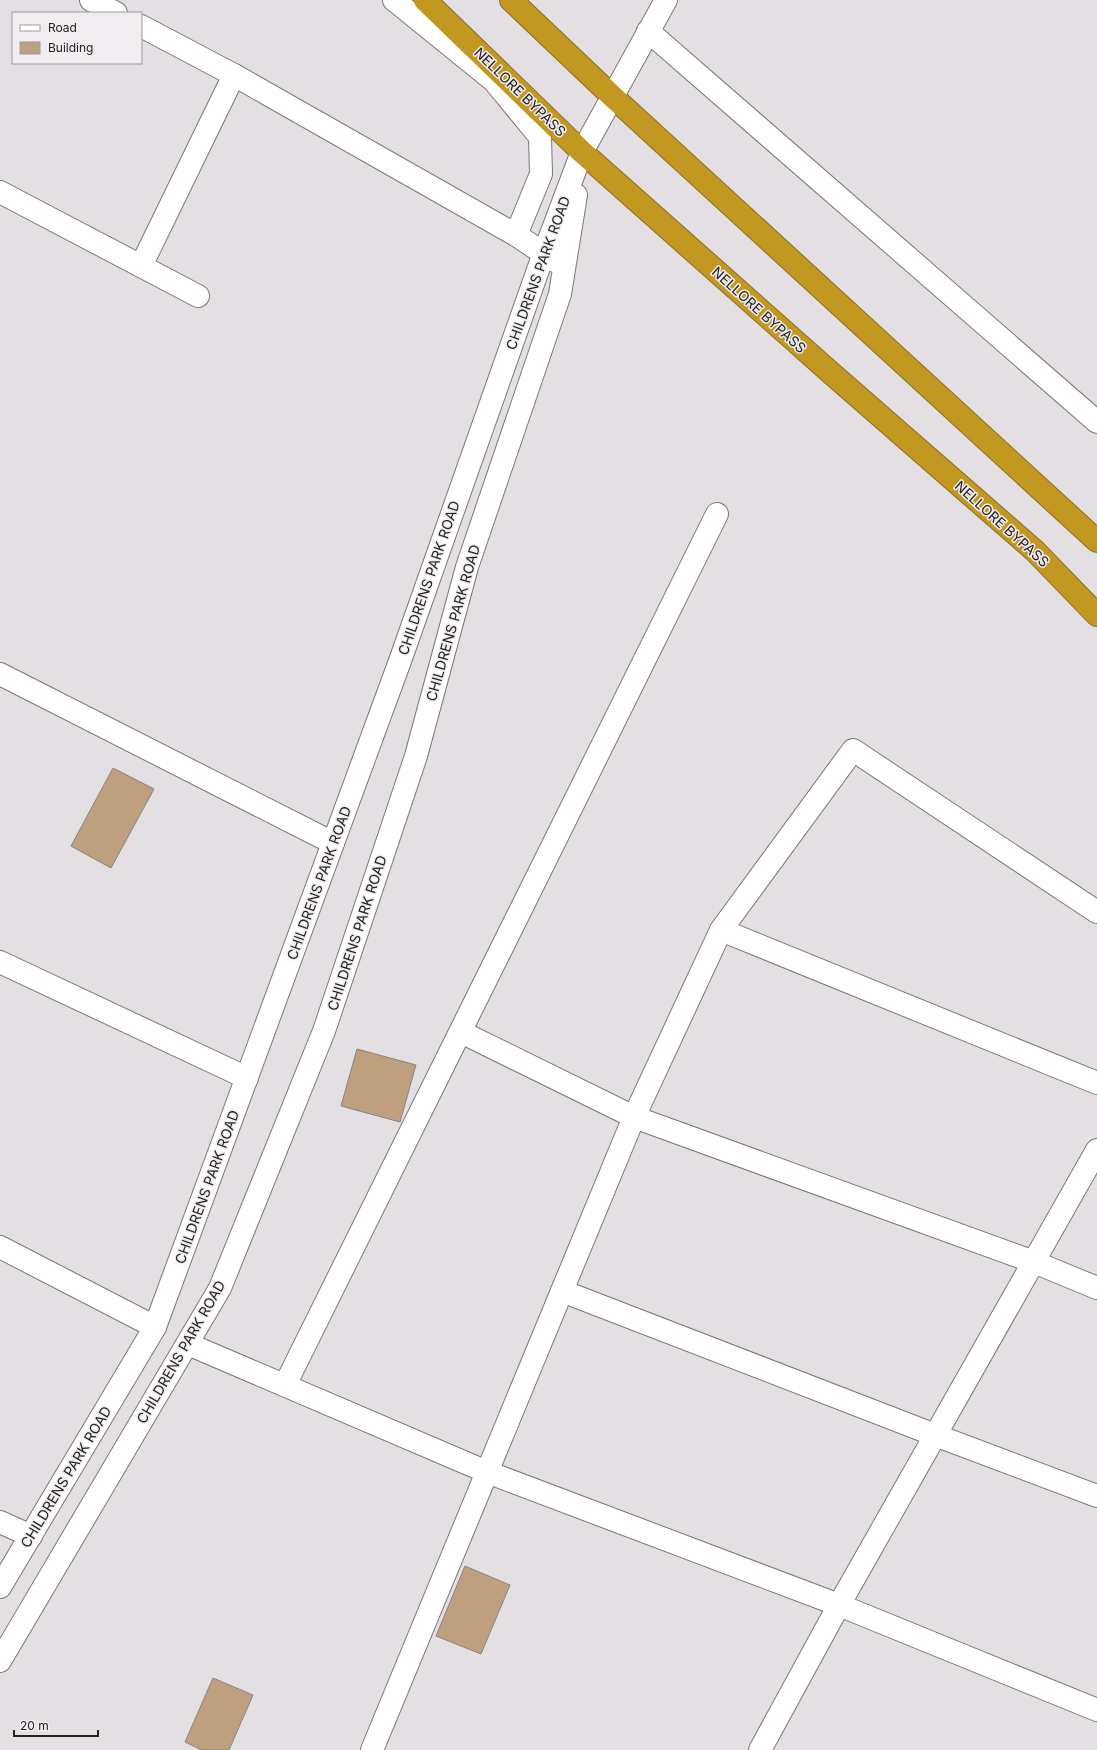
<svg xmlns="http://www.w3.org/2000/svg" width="1097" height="1750" font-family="Inter,sans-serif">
<rect width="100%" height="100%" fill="#e3dfe3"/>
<g fill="#bea07e" stroke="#878481">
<path d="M 113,768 L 154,789 L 111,868 L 71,846 Z"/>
<path d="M 357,1049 L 416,1065 L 400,1122 L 341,1106 Z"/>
<path d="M 465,1566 L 510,1585 L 481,1654 L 436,1636 Z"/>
<path d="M 213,1678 L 253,1695 L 229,1750 L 202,1750 L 185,1742 Z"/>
</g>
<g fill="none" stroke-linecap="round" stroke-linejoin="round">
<defs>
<g id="minor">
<path d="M 91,0 L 116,13"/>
<path d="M 394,0 L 494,81 L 540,137 L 541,174 L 516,235"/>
<path d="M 141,26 L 234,75 L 516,235 L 555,261"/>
<path d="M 648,31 L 1097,422"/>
<path d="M 0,192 L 198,296"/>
<path d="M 141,266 L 234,75"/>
<path d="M 0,674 L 333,843"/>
<path d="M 721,930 L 1097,1083"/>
<path d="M 0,962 L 247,1078"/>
<path d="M 461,1032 L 634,1117 L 1034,1262 L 1097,1288"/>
<path d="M 0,1247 L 155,1327"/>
<path d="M 562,1291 L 935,1435 L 1097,1496"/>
<path d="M 188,1344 L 487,1472 L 839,1605 L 1097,1710"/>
<path d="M 285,1385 L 717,514"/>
<path d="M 0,1522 L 31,1536"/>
<path d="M 0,1587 L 155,1327 L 400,661 L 544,253 L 582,152 L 666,0"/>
<path d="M 0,1661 L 220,1288 L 324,1031 L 416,756 L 467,567 L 560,294 L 576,195"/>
<path d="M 372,1750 L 634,1117 L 721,930 L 853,750 L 1097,912"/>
<path d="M 760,1750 L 839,1605 L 1097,1150"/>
</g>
<g id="highway">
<path d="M 425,0 L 582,152 L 831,373 L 1035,551 L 1097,615"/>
<path d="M 511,0 L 612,96 L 1097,541"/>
</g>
</defs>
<use href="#minor" stroke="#7a777a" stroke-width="24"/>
<use href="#highway" stroke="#8a6f22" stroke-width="24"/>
<use href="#minor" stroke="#fff" stroke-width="22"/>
<use href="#highway" stroke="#c29821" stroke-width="22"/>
</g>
<g text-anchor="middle" stroke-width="3" stroke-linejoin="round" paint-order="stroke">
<g font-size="14" fill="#232223" stroke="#f0ecf0">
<text transform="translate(520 92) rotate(44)" y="5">NELLORE BYPASS</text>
<text transform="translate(538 273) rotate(-70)" y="5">CHILDRENS PARK ROAD</text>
<text transform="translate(759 310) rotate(42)" y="5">NELLORE BYPASS</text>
<text transform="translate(1002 524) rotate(42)" y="5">NELLORE BYPASS</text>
<text transform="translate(429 578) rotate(-71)" y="5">CHILDRENS PARK ROAD</text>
<text transform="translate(453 623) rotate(-74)" y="5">CHILDRENS PARK ROAD</text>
<text transform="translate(319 883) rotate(-70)" y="5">CHILDRENS PARK ROAD</text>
<text transform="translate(357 933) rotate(-72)" y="5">CHILDRENS PARK ROAD</text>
<text transform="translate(207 1187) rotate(-70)" y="5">CHILDRENS PARK ROAD</text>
<text transform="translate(181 1352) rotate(-60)" y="5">CHILDRENS PARK ROAD</text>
<text transform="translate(66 1477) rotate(-59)" y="5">CHILDRENS PARK ROAD</text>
</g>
</g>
<rect x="12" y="12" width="130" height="52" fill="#f0ecf0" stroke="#9e9b9e"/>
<rect x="20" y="25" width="20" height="6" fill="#ffffff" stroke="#9e9b9e"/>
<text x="48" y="32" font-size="12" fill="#232223">Road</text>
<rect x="20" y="42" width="20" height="12" fill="#bea07e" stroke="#9e9b9e"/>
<text x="48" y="52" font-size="12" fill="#232223">Building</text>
<path d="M14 1730v6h84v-6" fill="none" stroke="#232223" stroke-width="2"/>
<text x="20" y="1730" font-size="12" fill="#232223" stroke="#f0ecf0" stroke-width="3" paint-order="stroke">20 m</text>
</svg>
